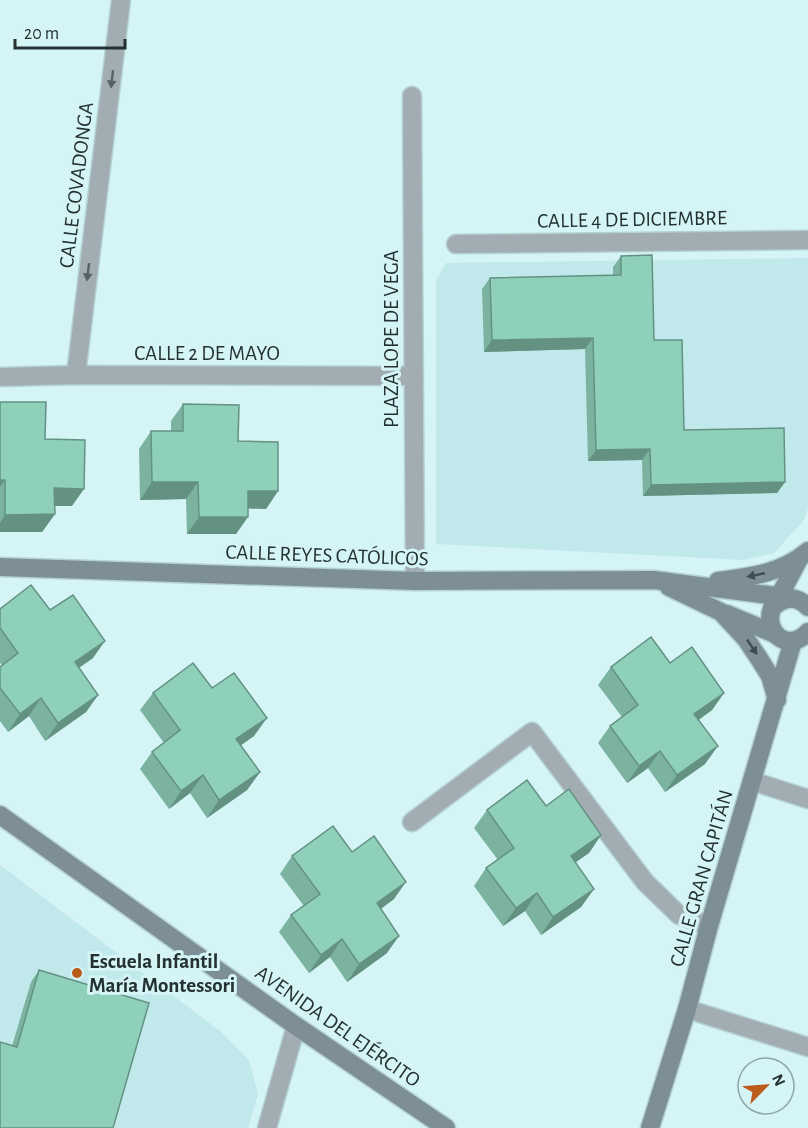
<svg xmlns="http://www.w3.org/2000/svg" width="808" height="1128" font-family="'Alegreya Sans',sans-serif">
<rect width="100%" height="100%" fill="#d4f4f6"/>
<g fill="#c1e9ec">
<path d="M 808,258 L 808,508 L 804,520 L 774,553 L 743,560 L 436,544 L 436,280 L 446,263 Z"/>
<path d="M 0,865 L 220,1031 L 249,1060 L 258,1094 L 248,1128 L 0,1128 Z"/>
</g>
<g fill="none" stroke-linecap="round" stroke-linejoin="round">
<defs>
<g id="street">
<path d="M 412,96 L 415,581"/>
<path d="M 456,244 L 808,240"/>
<path d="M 76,375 L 121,0"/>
<path d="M 0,377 L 76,375 L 414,376"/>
<path d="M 752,781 L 808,799"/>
<path d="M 412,822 L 532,732 L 645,882 L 679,915 L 709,926"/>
<path d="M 687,1009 L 808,1047"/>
<path d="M 267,1128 L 296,1026"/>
</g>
<g id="secondary">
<path d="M 0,567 L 415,581 L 654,580 L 791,598"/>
<path d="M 718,581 C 751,577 782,573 808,551"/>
<path d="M 669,587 L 721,612 L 746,639 L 760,660 L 770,676 L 777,700"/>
<path d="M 774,606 L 800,557"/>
<path d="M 808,607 C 796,595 784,597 772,608 C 763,634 789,653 808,632"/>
<path d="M 727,614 L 775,634"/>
<path d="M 0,815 L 296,1026 L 446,1128"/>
<path d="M 650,1128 L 687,1009 L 709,926 L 793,641"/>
</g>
</defs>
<use href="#street" stroke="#b4d1d3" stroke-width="21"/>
<use href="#secondary" stroke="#b4d1d3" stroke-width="21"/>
<use href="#street" stroke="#a2adb3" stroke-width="18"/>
<use href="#secondary" stroke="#7e8e97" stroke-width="18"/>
</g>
<g fill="#7bb3a0">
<path d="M 621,256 L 654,340 L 684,430 L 785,482 L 777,493 L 643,496 L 642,460 L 588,461 L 585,349 L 484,352 L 482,289 L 490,278 L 613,275 L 613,267 Z"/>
<path d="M 0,402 L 45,439 L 72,506 L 55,506 L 55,514 L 42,532 L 0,532 Z"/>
<path d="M 183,404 L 238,441 L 278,491 L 266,509 L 248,508 L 236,534 L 187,534 L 186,499 L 140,500 L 139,449 L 151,431 L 171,431 L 171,421 Z"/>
<path d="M 0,609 L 50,610 L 93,658 L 79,668 L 98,695 L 86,712 L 45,741 L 29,716 L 8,732 L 0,721 L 0,667 L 2,665 L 0,663 Z"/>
<path d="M 670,663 L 724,693 L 712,710 L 699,720 L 705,764 L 665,792 L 648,768 L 627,783 L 598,743 L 610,726 L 622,717 L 598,685 L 611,667 Z"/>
<path d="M 212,688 L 254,736 L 241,745 L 260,772 L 247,790 L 207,818 L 190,793 L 169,809 L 140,769 L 152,752 L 164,743 L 140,710 L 153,693 Z"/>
<path d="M 546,806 L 601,835 L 589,853 L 575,862 L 594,889 L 581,907 L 541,935 L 525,911 L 503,926 L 474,886 L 486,868 L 498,860 L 474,828 L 487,810 Z"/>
<path d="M 352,852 L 394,899 L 381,909 L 387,953 L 347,982 L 330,957 L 309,973 L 279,932 L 291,915 L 304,906 L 280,874 L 292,856 Z"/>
<path d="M 39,970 L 113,1128 L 12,1046 L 31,982 Z"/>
</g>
<g fill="#649282">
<path d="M 593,338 L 585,349 L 484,352 L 492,340 Z"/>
<path d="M 650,449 L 642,460 L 588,461 L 596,450 Z"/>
<path d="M 0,480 L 5,480 L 0,487 Z"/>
<path d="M 152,482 L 198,482 L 186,499 L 140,500 Z"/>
<path d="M 785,482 L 777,493 L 643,496 L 651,485 Z"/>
<path d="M 54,488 L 84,489 L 72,506 L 42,506 Z"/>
<path d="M 248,491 L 278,491 L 266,509 L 235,508 Z"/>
<path d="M 55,514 L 42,532 L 0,532 L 0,523 L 5,515 Z"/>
<path d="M 199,517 L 248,517 L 236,534 L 187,534 Z"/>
<path d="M 105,641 L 93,658 L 62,679 L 75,662 Z"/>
<path d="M 724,693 L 712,710 L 682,731 L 694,714 Z"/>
<path d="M 98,695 L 86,712 L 45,741 L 58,723 Z"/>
<path d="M 41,698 L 29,716 L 8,732 L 20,714 Z"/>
<path d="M 267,718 L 254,736 L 224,757 L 236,739 Z"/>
<path d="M 718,746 L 705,764 L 665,792 L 677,775 Z"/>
<path d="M 660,751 L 648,768 L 627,783 L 639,766 Z"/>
<path d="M 260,772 L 247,790 L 207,818 L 219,800 Z"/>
<path d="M 203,775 L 190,793 L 169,809 L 181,791 Z"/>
<path d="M 601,835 L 589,853 L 559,874 L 571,856 Z"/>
<path d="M 406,882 L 394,899 L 365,920 L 377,903 Z"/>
<path d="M 594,889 L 581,907 L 541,935 L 553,917 Z"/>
<path d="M 537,893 L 525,911 L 503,926 L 516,908 Z"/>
<path d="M 399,936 L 387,953 L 347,982 L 359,964 Z"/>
<path d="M 342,939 L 330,957 L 309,973 L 321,955 Z"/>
</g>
<g fill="#8fd0ba" stroke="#649282" stroke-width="1.5">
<path d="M 652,255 L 654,340 L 682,340 L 684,430 L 784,428 L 785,482 L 651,485 L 650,449 L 596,450 L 593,338 L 492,340 L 490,278 L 621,275 L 621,256 Z"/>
<path d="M 0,402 L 46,402 L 45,439 L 85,440 L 84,489 L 54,488 L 55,514 L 5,515 L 5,480 L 0,480 Z"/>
<path d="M 183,404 L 239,405 L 238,441 L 278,442 L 278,491 L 248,491 L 248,517 L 199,517 L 198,482 L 152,482 L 151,431 L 183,431 Z"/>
<path d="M 31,585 L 50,610 L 73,595 L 105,641 L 75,662 L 98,695 L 58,723 L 41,698 L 20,714 L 0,688 L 0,667 L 18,653 L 0,628 L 0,609 Z"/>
<path d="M 651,637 L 670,663 L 692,647 L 724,693 L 694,714 L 718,746 L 677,775 L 660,751 L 639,766 L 610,726 L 638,705 L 611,667 Z"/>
<path d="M 193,663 L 212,688 L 234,673 L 267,718 L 236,739 L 260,772 L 219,800 L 203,775 L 181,791 L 152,752 L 180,730 L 153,693 Z"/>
<path d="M 527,780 L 546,806 L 569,789 L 601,835 L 571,856 L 594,889 L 553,917 L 537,893 L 516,908 L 486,868 L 514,848 L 487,810 Z"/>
<path d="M 333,826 L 352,852 L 374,836 L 406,882 L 377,903 L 399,936 L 359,964 L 342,939 L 321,955 L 291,915 L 320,894 L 292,856 Z"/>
<path d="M 39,970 L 149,1003 L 113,1128 L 0,1128 L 0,1042 L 17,1047 Z"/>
</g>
<defs><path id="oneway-solid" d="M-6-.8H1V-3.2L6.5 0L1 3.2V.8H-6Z" transform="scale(1.5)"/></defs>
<g fill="#566265">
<use href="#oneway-solid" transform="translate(112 79) rotate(97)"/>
<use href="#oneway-solid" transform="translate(88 272) rotate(97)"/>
</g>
<g fill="#3f4c50">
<use href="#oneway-solid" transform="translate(756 575) rotate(168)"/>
<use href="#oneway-solid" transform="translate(752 647) rotate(56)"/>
</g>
<circle fill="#bc5a1b" stroke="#d4f4f6" stroke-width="2" cx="77" cy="973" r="6"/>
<g text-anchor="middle" stroke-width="6" stroke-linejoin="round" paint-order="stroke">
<g font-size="21" fill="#243031" stroke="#d4f4f6">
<text transform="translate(76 185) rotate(-83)" y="7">CALLE COVADONGA</text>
<text transform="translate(632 219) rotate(-1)" y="7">CALLE 4 DE DICIEMBRE</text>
<text transform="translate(391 339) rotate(-90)" y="7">PLAZA LOPE DE VEGA</text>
<text x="207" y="360">CALLE 2 DE MAYO</text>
<text transform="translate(327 555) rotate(2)" y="7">CALLE REYES CATÓLICOS</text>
<text transform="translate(701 878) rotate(-74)" y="7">CALLE GRAN CAPITÁN</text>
<text transform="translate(338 1026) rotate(35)" y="7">AVENIDA DEL EJÉRCITO</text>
</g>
<g font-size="21" font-weight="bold" fill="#243031" stroke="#d4f4f6" text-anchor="start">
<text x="89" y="968">Escuela Infantil<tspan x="89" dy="24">María Montessori</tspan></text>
</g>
</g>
<g transform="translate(766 1086) rotate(65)"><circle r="28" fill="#d4f4f6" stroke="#8ea6a7" stroke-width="1.5"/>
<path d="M0-4.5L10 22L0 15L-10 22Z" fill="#bc5a1b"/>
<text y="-9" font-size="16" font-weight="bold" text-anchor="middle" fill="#243031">N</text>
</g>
<path d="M15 39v9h110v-9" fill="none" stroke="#243031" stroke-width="3"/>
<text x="24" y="39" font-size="18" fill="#243031" stroke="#d4f4f6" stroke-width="4.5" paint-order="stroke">20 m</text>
</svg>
